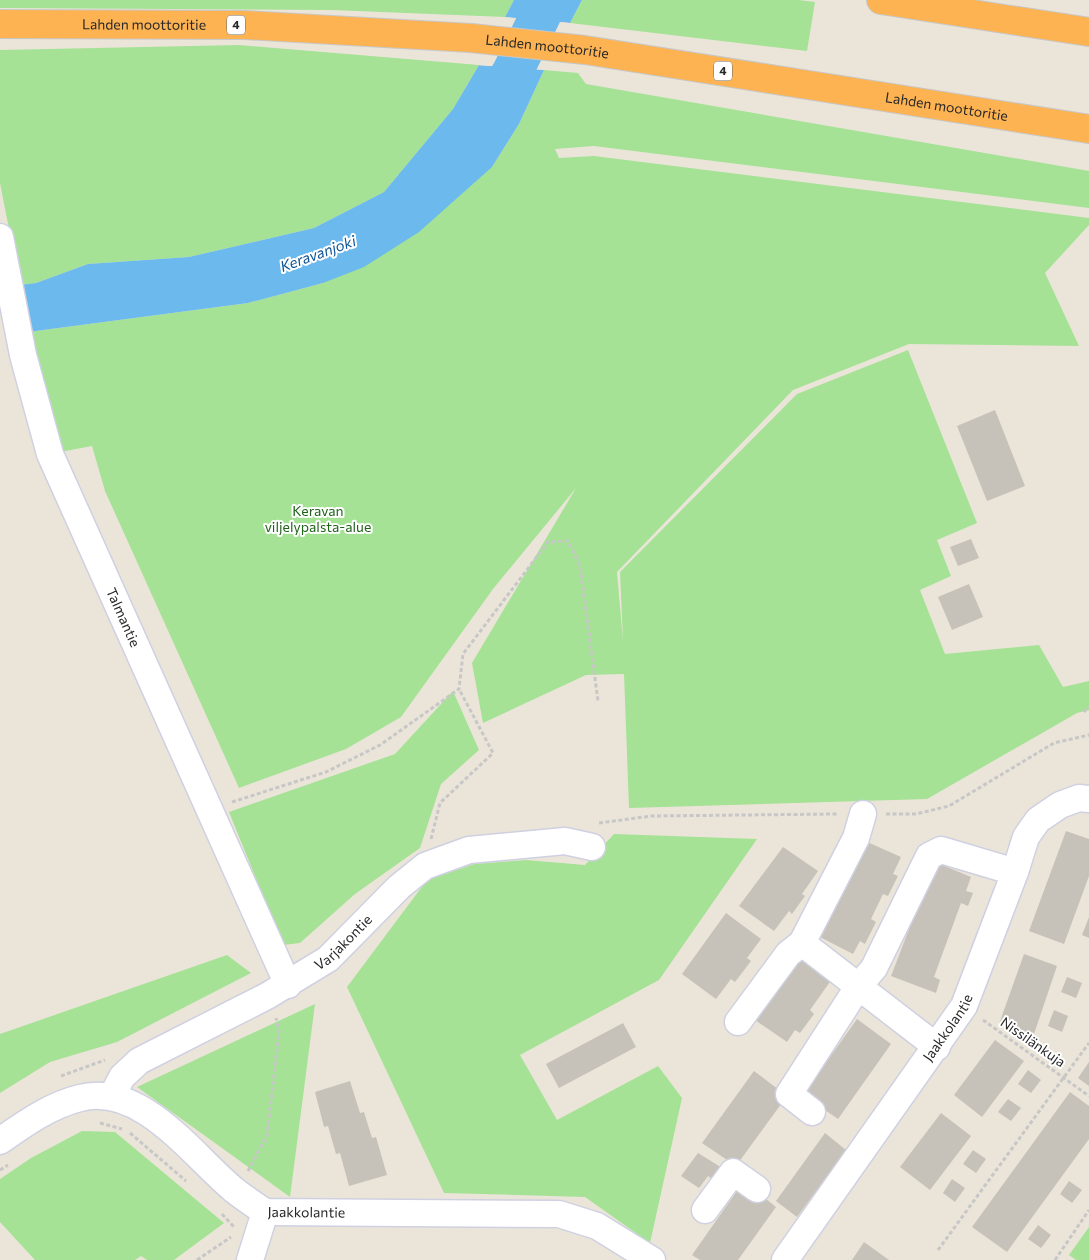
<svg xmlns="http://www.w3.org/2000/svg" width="1089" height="1260" font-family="Commissioner,sans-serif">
<rect width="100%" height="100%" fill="#ebe5d9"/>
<g fill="#a5e295">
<path d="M 0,0 L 514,0 L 505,17 L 332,10 L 0,8 Z"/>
<path d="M 582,0 L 798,0 L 815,2 L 807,51 L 570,23 Z"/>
<path d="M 239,45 L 479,65 L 453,109 L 384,192 L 314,228 L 189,257 L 88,264 L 36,283 L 20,285 L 0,183 L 0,50 Z"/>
<path d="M 544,70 L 578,73 L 586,84 L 1089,171 L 1089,208 L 594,146 L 555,149 L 559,158 L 594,156 L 1089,218 L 1089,225 L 1045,273 L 1079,346 L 909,344 L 793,390 L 617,572 L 623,641 L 620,572 L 797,394 L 908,350 L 977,523 L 937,540 L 951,576 L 920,590 L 945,654 L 1039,645 L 1063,687 L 1089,681 L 1089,710 L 1077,713 L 927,799 L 629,808 L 624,674 L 586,675 L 483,723 L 472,663 L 576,488 L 493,589 L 401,717 L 346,749 L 239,788 L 105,491 L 92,446 L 60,452 L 28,332 L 248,303 L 323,283 L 492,167 L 519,124 Z"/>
<path d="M 453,691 L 479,750 L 441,784 L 420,848 L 355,894 L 300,943 L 283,945 L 229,812 L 395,754 Z"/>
<path d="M 614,834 L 757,839 L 659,980 L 520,1055 L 557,1120 L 658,1066 L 682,1098 L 650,1243 L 585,1197 L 444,1193 L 347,987 L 427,880 L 474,864 L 526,860 L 585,865 Z"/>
<path d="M 227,955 L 251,973 L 117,1042 L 50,1062 L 0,1093 L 0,1034 Z"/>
<path d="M 315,1004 L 290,1197 L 137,1087 Z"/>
<path d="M 82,1131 L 115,1132 L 224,1223 L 174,1260 L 147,1260 L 141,1256 L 135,1260 L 35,1260 L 0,1222 L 0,1179 L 31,1158 Z"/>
<path d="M 1089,1227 L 1089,1260 L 1076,1260 L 1069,1255 Z"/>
</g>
<g fill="#6bb9ed">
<path d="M 514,0 L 582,0 L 570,23 L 505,17 Z"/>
<path d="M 479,65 L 544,70 L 519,124 L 492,167 L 419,232 L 364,267 L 323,283 L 248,303 L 28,332 L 20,285 L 36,283 L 88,264 L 189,257 L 314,228 L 384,192 L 453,109 Z"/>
</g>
<g fill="#ebe5d9">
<path d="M 502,17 L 570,23 L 573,23 L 570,25 L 505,20 Z"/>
<path d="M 479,62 L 545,68 L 547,70 L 476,65 Z"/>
</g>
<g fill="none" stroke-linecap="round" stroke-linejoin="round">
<path stroke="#6bb9ed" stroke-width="41" d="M 485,117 L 512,73 L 548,0"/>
</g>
<g fill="#c6c2b9">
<path d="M 995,410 L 1025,486 L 987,501 L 957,426 Z"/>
<path d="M 971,539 L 979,558 L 958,566 L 950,547 Z"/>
<path d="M 969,584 L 983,617 L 952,630 L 938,597 Z"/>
<path d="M 1066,831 L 1089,839 L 1089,876 L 1064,944 L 1029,931 Z"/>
<path d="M 865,841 L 901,857 L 893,874 L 898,876 L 888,896 L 883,894 L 871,919 L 876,922 L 865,944 L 860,941 L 853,954 L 818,936 Z"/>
<path d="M 783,847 L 818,871 L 802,894 L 805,896 L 792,914 L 789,911 L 774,931 L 739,906 Z"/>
<path d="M 935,862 L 971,877 L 966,891 L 973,893 L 968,906 L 961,903 L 934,977 L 940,980 L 936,993 L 891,976 Z"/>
<path d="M 726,913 L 761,939 L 747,958 L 751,961 L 735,982 L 731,979 L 716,999 L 682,974 Z"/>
<path d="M 1089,917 L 1089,938 L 1082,935 Z"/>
<path d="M 1024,954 L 1057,966 L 1033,1037 L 999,1024 Z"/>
<path d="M 801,957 L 832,979 L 810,1010 L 814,1014 L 800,1033 L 795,1030 L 787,1042 L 755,1020 Z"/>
<path d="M 1067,977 L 1082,983 L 1076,998 L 1061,992 Z"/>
<path d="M 1054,1010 L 1068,1016 L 1062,1032 L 1048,1026 Z"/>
<path d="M 857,1019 L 891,1044 L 838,1119 L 803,1095 Z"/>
<path d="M 623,1023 L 636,1047 L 559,1088 L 546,1064 Z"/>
<path d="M 995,1040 L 1024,1061 L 982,1117 L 954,1095 Z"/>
<path d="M 1089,1062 L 1089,1086 L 1078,1078 Z"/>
<path d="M 1028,1070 L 1041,1080 L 1031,1093 L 1018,1084 Z"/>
<path d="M 754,1071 L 787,1096 L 736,1166 L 702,1143 Z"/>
<path d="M 350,1081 L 360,1113 L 364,1112 L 372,1138 L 376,1137 L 387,1175 L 349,1186 L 340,1153 L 336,1154 L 328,1126 L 324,1127 L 315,1092 Z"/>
<path d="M 1070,1092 L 1089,1106 L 1089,1139 L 1007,1252 L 972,1227 Z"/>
<path d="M 1008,1099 L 1021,1108 L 1011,1121 L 998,1112 Z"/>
<path d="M 941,1113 L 971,1136 L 930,1190 L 900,1167 Z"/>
<path d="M 825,1133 L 846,1150 L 797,1217 L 776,1201 Z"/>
<path d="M 973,1150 L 986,1159 L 976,1173 L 963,1164 Z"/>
<path d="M 698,1153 L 727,1171 L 718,1183 L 708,1176 L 699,1188 L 681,1176 Z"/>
<path d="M 952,1179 L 965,1188 L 955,1202 L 943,1193 Z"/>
<path d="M 744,1181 L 776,1207 L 738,1260 L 700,1260 L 692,1255 Z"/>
<path d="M 1069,1181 L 1082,1190 L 1072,1203 L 1060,1194 Z"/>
<path d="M 1038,1225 L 1051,1235 L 1041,1248 L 1028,1239 Z"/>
<path d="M 864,1242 L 889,1260 L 852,1260 Z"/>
</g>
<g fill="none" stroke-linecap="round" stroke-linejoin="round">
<defs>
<g id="minor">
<path id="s1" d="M 0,237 L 23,355 L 50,454 L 288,985"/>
<path d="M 802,943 L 937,1047"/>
<path d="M 738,1022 L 788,954 L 802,943 L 856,838 L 863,814"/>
<path id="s2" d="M 112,1096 L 122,1077 L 139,1061 L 267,996 L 328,959 L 399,887 L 425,866 L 469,850 L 565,841 L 592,847"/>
<path d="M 812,1112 L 789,1094 L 858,987 L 874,968 L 929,856 L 941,850 L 1015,872"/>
<path id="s3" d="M 0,1141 C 24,1124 51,1105 80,1098 C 141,1082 193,1156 234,1190 C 244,1198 255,1205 265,1212 L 559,1214 L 597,1226 L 652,1260"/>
<path d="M 705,1210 L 733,1172 L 757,1189"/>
<path d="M 250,1260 L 265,1212"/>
<path id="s4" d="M 785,1260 L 964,1006 L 1015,872 L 1026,837 L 1038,820 L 1060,805 L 1079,798 L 1089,799"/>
</g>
<g id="highway">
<path d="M 881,0 L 1089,32"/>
<path id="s5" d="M 0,24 L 245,25 L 471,38 L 585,50 L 1089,129"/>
</g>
</defs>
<use href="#minor" stroke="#cfd0e1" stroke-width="29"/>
<use href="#highway" stroke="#c7c7c7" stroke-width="30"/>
<g stroke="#c7c7c7" stroke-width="3" stroke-dasharray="4 2.5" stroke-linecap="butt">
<path d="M 1084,712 L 1089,706"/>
<path d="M 232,802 L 326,772 L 380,745 L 459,689 L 463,654 L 548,542 L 568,541 L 580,566 L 598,701"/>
<path d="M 886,814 L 916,814 L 949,806 L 1054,743 L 1089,735"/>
<path d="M 599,823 L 651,816 L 837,814"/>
<path d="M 431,839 L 440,803 L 493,753 L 459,689"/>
<path d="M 983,1020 L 1089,1096"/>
<path d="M 61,1076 L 105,1060"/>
<path d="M 100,1123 L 122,1129"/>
<path d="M 130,1133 L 186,1181"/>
<path d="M 0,1170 L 8,1165"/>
<path d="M 248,1171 L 267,1135 L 279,1032 L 276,1018"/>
<path d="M 222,1214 L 235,1228"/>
<path d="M 938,1250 L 1089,1043"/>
<path d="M 197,1260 L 231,1237"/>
<path d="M 1055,1260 L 1089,1210"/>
</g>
<use href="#minor" stroke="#fff" stroke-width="26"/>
<use href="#highway" stroke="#fdb352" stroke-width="28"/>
</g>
<g text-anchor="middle" stroke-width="4" stroke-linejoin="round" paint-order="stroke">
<g fill="#fff" stroke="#686868" stroke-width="1">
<rect x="227" y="15.5" width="18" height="19" rx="4"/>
<rect x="714" y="61.5" width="18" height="19" rx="4"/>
</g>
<g font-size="12" font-weight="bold" fill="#282828">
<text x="236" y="29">4</text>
<text x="723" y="75">4</text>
</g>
<g font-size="14" fill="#282828" stroke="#fff">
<text dy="5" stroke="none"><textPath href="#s5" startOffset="144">Lahden moottoritie</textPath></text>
<text dy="5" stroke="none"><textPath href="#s5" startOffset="548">Lahden moottoritie</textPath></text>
<text dy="5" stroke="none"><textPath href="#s5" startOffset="952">Lahden moottoritie</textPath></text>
<text dy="5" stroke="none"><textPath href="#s1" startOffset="402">Talmantie</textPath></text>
<text dy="5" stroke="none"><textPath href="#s2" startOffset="282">Varjakontie</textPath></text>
<text dy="5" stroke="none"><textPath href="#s4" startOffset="284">Jaakkolantie</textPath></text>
<text transform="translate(1033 1042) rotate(35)" y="5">Nissilänkuja</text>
<text dy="5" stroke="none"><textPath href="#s3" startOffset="358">Jaakkolantie</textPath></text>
</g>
<g font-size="14" fill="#1f6319" stroke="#fff">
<text x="318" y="516">Keravan<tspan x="318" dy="16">viljelypalsta-alue</tspan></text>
</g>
<g font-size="15" font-style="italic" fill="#0e5496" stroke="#fff">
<text transform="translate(318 254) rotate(-20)" y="5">Keravanjoki</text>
</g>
</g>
</svg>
